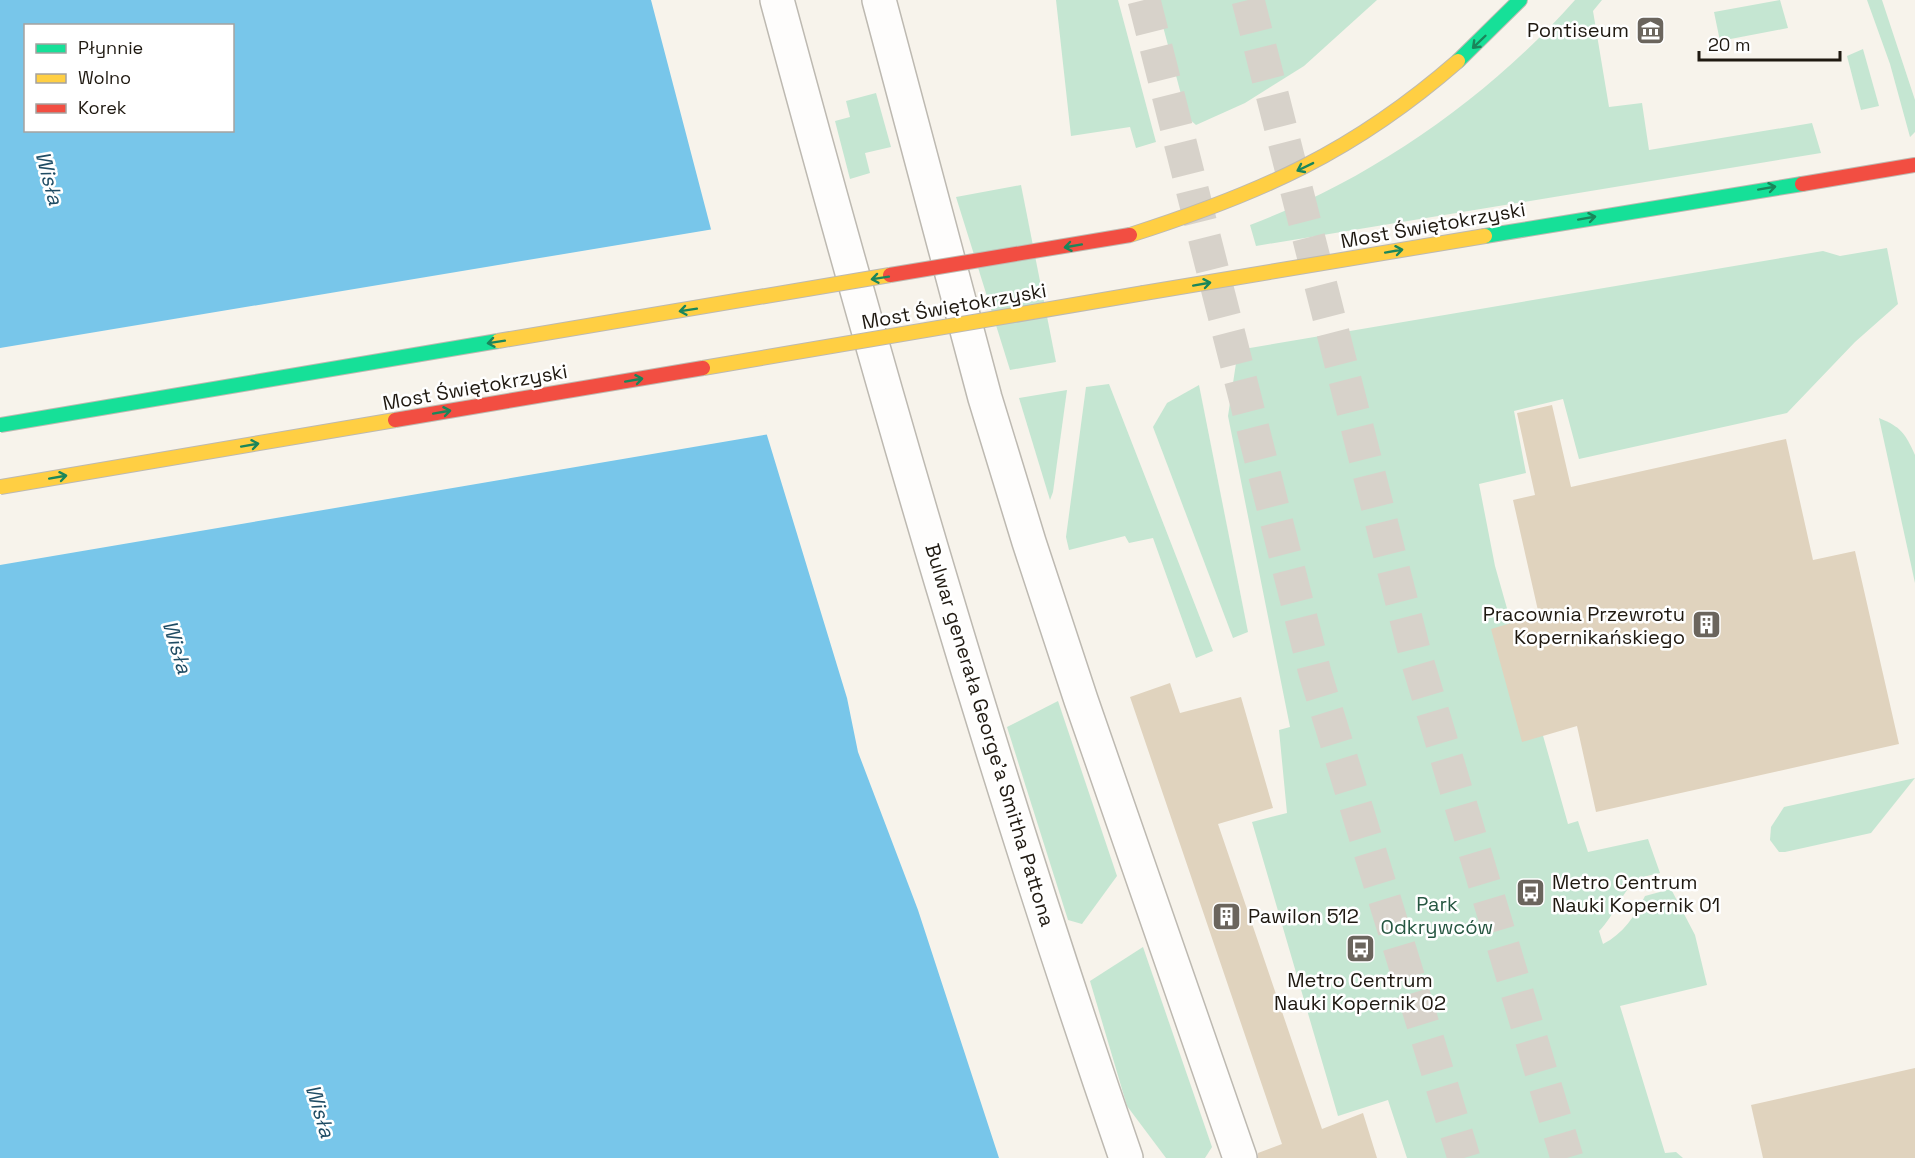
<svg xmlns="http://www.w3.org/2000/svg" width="1915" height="1158" font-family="'Space Grotesk',sans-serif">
<rect width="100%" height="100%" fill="#f7f3eb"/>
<g fill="#c5e6d2">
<path d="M 1056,0 L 1118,0 L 1156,142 L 1136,148 L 1130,127 L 1071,136 Z"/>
<path d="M 1156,0 L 1377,0 L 1304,66 L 1245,103 L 1196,125 L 1187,117 Z"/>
<path d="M 1575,0 L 1602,0 L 1593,11 L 1609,107 L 1642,103 L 1649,150 L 1812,123 L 1821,153 L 1256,246 L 1250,225 C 1372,179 1488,98 1575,0 Z"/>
<path d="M 1780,0 L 1788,28 L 1720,41 L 1714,12 Z"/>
<path d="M 1867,0 L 1882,0 L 1915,100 L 1915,132 L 1910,137 L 1890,64 Z"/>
<path d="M 1863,49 L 1879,106 L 1861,110 L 1847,56 Z"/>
<path d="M 876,93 L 891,147 L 865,153 L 870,173 L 850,179 L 835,121 L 850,117 L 846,101 Z"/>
<path d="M 1021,185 L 1056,362 L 1010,370 L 956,197 Z"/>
<path d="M 1887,248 L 1898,304 L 1855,342 L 1787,413 L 1579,459 L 1563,399 L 1514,411 L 1526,473 L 1479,484 L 1495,566 L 1568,824 L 1578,821 L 1588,852 L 1648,839 L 1660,873 C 1653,875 1643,876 1637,880 C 1625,886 1614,917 1599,931 L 1603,944 C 1623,934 1635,916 1645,896 L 1671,889 L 1695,935 L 1707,985 L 1620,1006 L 1665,1153 L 1676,1152 L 1683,1158 L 1407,1158 L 1388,1100 L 1338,1116 L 1252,822 L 1287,813 L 1279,730 L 1290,727 L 1228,416 L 1238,350 L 1823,251 L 1840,256 Z"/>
<path d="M 1109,384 L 1213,651 L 1196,658 L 1153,538 L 1129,543 L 1125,536 L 1069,550 L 1066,537 L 1086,387 Z"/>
<path d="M 1199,385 L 1248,632 L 1233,638 L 1153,427 L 1167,403 Z"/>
<path d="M 1067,390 L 1053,492 L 1050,500 L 1019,398 Z"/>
<path d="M 1879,418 C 1901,427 1905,433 1915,455 L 1915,583 Z"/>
<path d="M 1058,701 L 1117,876 L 1082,924 L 1068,920 L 1007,727 Z"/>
<path d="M 1915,778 L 1871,833 L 1785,852 L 1779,852 L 1770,840 L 1771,827 L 1784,807 Z"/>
<path d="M 1143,947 L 1212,1147 L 1205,1158 L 1166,1158 L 1127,1106 L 1090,981 Z"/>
</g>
<path fill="#78c6ea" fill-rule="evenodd" d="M 0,0 L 651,0 L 752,386 L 847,698 L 858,752 L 918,910 L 999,1158 L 0,1158 ZM 26,26 L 232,26 L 232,130 L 26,130 Z"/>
<path fill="#f7f3eb" d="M 714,229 L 770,434 L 0,565 L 0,348 Z"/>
<g fill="#e0d3be">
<path d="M 1552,405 L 1571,487 L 1786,439 L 1813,560 L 1855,551 L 1899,744 L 1596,812 L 1577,726 L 1522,742 L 1491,629 L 1539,615 L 1513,500 L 1535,495 L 1517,413 Z"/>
<path d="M 1170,683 L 1180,713 L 1241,697 L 1273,808 L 1218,824 L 1322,1129 L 1363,1113 L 1377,1158 L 1258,1158 L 1258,1153 L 1282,1144 L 1130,697 Z"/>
<path d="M 1915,1068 L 1915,1158 L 1763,1158 L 1751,1105 Z"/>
</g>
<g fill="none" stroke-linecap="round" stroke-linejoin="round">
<g stroke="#d7d2ca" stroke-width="33" stroke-dasharray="33 16" stroke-linecap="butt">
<path d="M 1144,0 L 1315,673 L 1464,1158"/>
<path d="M 1248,0 L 1414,650 L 1567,1158"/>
</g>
<defs>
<g id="street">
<path d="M 777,0 C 882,389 994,777 1126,1158"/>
<path d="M 879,0 L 985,398 L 1029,542 L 1081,700 L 1240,1158"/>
</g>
<g id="fast">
<path d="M 1458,61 L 1520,0"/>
<path d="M 1485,236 L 1802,184"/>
</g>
<g id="slow">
<path d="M 1130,235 C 1261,193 1354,152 1458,61"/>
<path d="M 1144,293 L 1485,236"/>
</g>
<path id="jam" d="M 1802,184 L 1915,165"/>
</defs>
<use href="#street" stroke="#bdb9b1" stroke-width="36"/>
<use href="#fast" stroke="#bdb9b1" stroke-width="16"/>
<use href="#slow" stroke="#bdb9b1" stroke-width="16"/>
<use href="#jam" stroke="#bdb9b1" stroke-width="16"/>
<use href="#street" stroke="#fefdfc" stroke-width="33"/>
<use href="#fast" stroke="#16e098" stroke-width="14"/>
<use href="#slow" stroke="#ffcf43" stroke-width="14"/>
<use href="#jam" stroke="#f24e42" stroke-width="14"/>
<defs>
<path id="fast-bridge" d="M 0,425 L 498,341"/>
<g id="slow-bridge">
<path d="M 498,341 L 890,275"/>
<path d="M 703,368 L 1144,293"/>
<path d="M 0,487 L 395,420"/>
</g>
<g id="jam-bridge">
<path d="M 890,275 L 1130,235"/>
<path d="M 395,420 L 703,368"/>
</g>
</defs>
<use href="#fast-bridge" stroke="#bdb9b1" stroke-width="16" stroke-linecap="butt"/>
<use href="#slow-bridge" stroke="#bdb9b1" stroke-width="16" stroke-linecap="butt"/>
<use href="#jam-bridge" stroke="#bdb9b1" stroke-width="16" stroke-linecap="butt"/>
<use href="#fast-bridge" stroke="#16e098" stroke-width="14"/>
<use href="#slow-bridge" stroke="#ffcf43" stroke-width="14"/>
<use href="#jam-bridge" stroke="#f24e42" stroke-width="14"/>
</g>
<defs><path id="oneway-shaft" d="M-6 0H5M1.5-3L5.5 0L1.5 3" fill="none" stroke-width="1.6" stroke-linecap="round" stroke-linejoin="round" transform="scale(1.5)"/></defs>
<g stroke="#1a865b">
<use href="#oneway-shaft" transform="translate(1479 42) rotate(136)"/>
<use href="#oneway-shaft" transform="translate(1305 167) rotate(154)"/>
<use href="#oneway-shaft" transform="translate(1767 188) rotate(-10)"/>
<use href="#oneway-shaft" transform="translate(1587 218) rotate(-10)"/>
<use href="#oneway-shaft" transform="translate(1073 246) rotate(170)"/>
<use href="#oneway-shaft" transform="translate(1394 251) rotate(-10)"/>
<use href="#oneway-shaft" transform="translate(880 278) rotate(171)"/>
<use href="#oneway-shaft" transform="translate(1202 284) rotate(-10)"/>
<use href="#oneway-shaft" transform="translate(688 310) rotate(171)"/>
<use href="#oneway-shaft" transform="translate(496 342) rotate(171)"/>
<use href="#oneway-shaft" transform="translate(634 380) rotate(-10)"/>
<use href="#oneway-shaft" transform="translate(442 412) rotate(-10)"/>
<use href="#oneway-shaft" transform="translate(250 445) rotate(-10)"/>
<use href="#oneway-shaft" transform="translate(58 477) rotate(-10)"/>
</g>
<defs>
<symbol id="museum-square" viewBox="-11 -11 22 22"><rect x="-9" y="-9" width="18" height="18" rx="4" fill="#6b655d" stroke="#fff"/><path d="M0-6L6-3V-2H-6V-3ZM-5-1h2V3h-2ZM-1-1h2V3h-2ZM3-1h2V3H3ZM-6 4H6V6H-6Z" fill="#fff"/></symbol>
<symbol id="building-square" viewBox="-11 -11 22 22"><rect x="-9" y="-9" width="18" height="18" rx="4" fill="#6b655d" stroke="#fff"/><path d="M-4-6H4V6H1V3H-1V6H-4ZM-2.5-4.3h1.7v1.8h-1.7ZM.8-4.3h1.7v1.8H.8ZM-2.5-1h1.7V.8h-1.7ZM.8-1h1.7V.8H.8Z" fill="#fff"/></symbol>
<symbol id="bus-square" viewBox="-11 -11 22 22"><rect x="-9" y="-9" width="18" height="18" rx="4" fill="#6b655d" stroke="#fff"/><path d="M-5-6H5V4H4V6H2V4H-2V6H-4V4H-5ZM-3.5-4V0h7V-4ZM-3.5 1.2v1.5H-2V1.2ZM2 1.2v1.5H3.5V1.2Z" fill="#fff"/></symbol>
</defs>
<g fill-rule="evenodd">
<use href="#museum-square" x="1634" y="14" width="33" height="33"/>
<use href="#building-square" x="1690" y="608" width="33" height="33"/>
<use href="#bus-square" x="1514" y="876" width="33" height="33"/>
<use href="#building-square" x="1210" y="900" width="33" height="33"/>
<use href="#bus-square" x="1344" y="932" width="33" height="33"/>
</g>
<g text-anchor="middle" stroke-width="5" stroke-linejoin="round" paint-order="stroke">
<g font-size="20" fill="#1f1911" stroke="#fff" text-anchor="end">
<text x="1629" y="37">Pontiseum</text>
<text x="1685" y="621">Pracownia Przewrotu<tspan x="1685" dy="23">Kopernikańskiego</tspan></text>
<text x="1552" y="889" text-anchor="start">Metro Centrum<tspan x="1552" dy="23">Nauki Kopernik 01</tspan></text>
<text x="1248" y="923" text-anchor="start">Pawilon 512</text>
<text x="1360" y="987" text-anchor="middle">Metro Centrum<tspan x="1360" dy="23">Nauki Kopernik 02</tspan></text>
</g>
<g font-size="20" fill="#1f1911" stroke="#fff">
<text transform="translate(1433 225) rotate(-10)" y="7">Most Świętokrzyski</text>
<text transform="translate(954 306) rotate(-10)" y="7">Most Świętokrzyski</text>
<text transform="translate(475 387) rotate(-10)" y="7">Most Świętokrzyski</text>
<text transform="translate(990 735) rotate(73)" y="7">Bulwar generała George'a Smitha Pattona</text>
</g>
<g font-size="20" fill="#275742" stroke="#fff">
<text x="1437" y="911">Park<tspan x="1437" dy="23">Odkrywców</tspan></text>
</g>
<g font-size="21" font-style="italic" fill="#1f4c64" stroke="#fff">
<text transform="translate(49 178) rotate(75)" y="7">Wisła</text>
<text transform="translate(177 647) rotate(73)" y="7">Wisła</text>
<text transform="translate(320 1111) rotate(73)" y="7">Wisła</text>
</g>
</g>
<rect x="24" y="24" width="210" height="108" fill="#ffffff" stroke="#a5a3a0" stroke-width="1.5"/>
<rect x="36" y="44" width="30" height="9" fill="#16e098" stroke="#a5a3a0" stroke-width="1.5"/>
<text x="78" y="54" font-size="18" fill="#1f1911">Płynnie</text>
<rect x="36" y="74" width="30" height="9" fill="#ffcf43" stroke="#a5a3a0" stroke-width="1.5"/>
<text x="78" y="84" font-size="18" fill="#1f1911">Wolno</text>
<rect x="36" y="104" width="30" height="9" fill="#f24e42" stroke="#a5a3a0" stroke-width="1.5"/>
<text x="78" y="114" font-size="18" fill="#1f1911">Korek</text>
<path d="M1699 51v9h141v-9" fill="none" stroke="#1f1911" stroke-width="3"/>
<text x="1708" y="51" font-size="18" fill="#1f1911" stroke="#ffffff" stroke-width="4.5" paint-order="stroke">20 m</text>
</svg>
